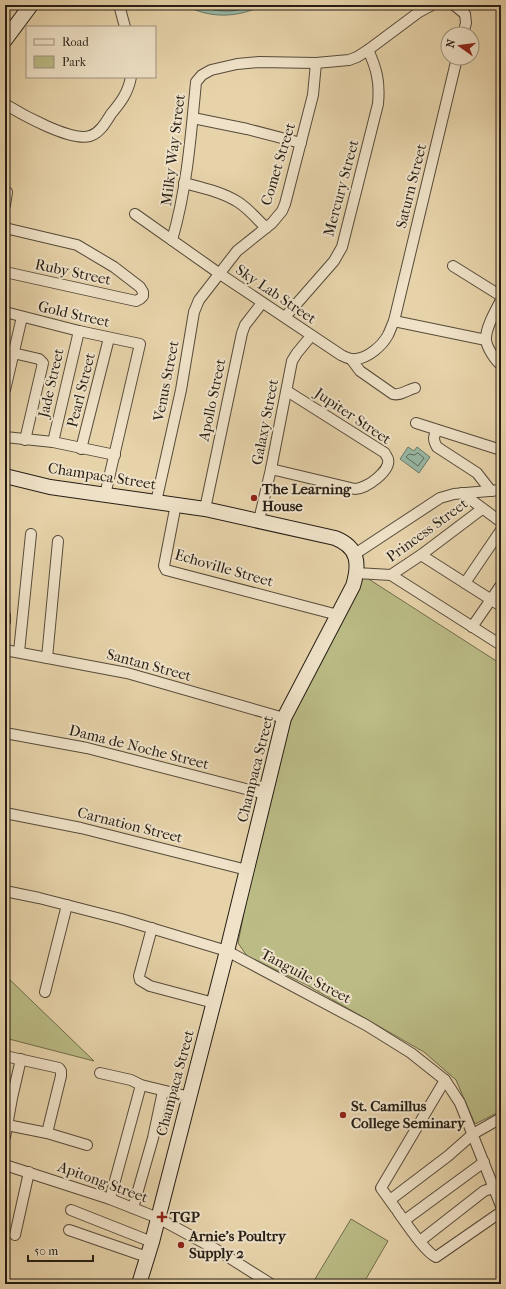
<svg xmlns="http://www.w3.org/2000/svg" width="506" height="1289" font-family="'IM FELL French Canon',serif">
<rect width="100%" height="100%" fill="#e7d3aa"/>
<filter id="stains"><feTurbulence type="fractalNoise" baseFrequency=".005" numOctaves="4"/><feColorMatrix values="0 0 0 0 .2 0 0 0 0 .09 0 0 0 0 .02 0 0 0 .5 -.17"/></filter>
<radialGradient id="worn" r=".72"><stop offset=".6" stop-color="#630" stop-opacity="0"/><stop offset="1" stop-color="#630" stop-opacity=".3"/></radialGradient>
<g fill="#babb85" stroke="#706c4d">
<path d="M 359,578 L 367,578 L 501,664 L 501,1111 L 475,1124 L 456,1080 L 424,1052 L 305,984 L 247,956 L 238,943 L 252,872 L 291,715 Z"/>
<path d="M 5,975 L 94,1061 L 5,1038 Z"/>
<path d="M 351,1219 L 388,1241 L 363,1284 L 312,1284 Z"/>
</g>
<g fill="#97b8a5" stroke="#6a7a6b">
<path d="M 184,5 L 264,5 C 237,18 211,19 184,5 Z"/>
<path d="M 408,447 L 414,451 L 417,447 L 430,457 L 419,473 L 400,459 Z"/>
</g>
<g fill="none" stroke-linecap="round" stroke-linejoin="round">
<g stroke="#5e6b5d" stroke-width="1">
<path d="M 194,5 C 215,12 235,14 255,5"/>
<path d="M 418,453 L 424,458 L 418,466 L 406,457 L 409,454 L 414,455 Z"/>
</g>
<defs>
<g id="street">
<path d="M 119,5 L 125,27"/>
<path d="M 454,5 L 465,14 L 466,23 L 463,34"/>
<path d="M 5,104 C 21,114 71,142 90,136 C 100,133 106,122 111,114 C 121,102 128,93 131,77"/>
<path d="M 193,118 L 247,129 L 301,143"/>
<path d="M 184,183 C 203,188 222,192 238,202 C 249,209 257,219 266,228"/>
<path d="M 5,205 L 7,192"/>
<path d="M 135,214 L 220,274 L 341,355 C 345,357 350,360 356,359 C 368,358 382,346 388,335 C 390,331 392,325 394,321 L 457,58"/>
<path d="M 5,228 L 77,245 L 114,267 L 140,287 L 143,292 L 143,296 L 140,299 L 136,301 L 5,272"/>
<path d="M 172,240 C 187,189 191,135 196,82 L 202,75 L 211,70 L 237,64 L 259,62 L 316,63 L 349,60 L 357,57 L 368,50 L 419,12 L 432,5"/>
<path d="M 453,266 L 501,296"/>
<path d="M 501,300 C 496,310 485,328 486,340 C 487,348 495,360 501,365"/>
<path d="M 5,312 L 79,331 L 140,344 L 105,495"/>
<path d="M 285,317 L 334,261 L 342,247 L 378,104 C 380,83 377,69 368,50"/>
<path d="M 394,321 L 486,340"/>
<path d="M 13,353 L 39,359 L 43,363 L 25,440"/>
<path d="M 351,359 L 360,371 L 393,394 C 400,396 407,390 415,388"/>
<path d="M 5,390 L 22,317"/>
<path d="M 416,423 L 501,450"/>
<path d="M 437,430 C 433,437 433,440 437,447 L 477,473 L 491,491"/>
<path d="M 5,437 L 53,442 L 115,455"/>
<path d="M 53,442 L 79,331"/>
<path d="M 81,449 L 109,338"/>
<path d="M 271,469 L 355,489 C 366,489 391,471 388,459 C 388,458 385,454 385,453 L 287,391"/>
<path d="M 462,493 L 501,522"/>
<path d="M 156,502 L 181,390 L 194,312 L 199,300 L 237,251 L 272,223 L 282,211 L 285,204 L 313,95 L 316,63"/>
<path d="M 176,504 L 164,566 L 166,570 L 338,615"/>
<path d="M 205,509 L 242,333 L 245,325 L 262,303"/>
<path d="M 259,520 L 271,469 L 292,361 L 297,353 L 311,336"/>
<path d="M 355,554 L 440,498 L 454,494 L 501,490"/>
<path d="M 421,555 L 501,606"/>
<path d="M 356,573 L 391,575 L 501,645"/>
<path d="M 391,575 L 421,555 L 482,509"/>
<path d="M 465,583 L 501,530"/>
<path d="M 5,615 L 5,622"/>
<path d="M 472,627 L 501,585"/>
<path d="M 5,650 L 127,673 L 284,718"/>
<path d="M 19,652 L 31,534"/>
<path d="M 47,658 L 58,541"/>
<path d="M 5,733 L 87,748 L 265,794"/>
<path d="M 5,813 L 81,828 L 247,870"/>
<path d="M 5,891 L 39,898 L 121,919 L 227,951 L 366,1025 L 411,1053 L 445,1080 L 460,1103 L 501,1206"/>
<path d="M 152,928 L 139,976 L 140,980 L 150,986 L 214,1003"/>
<path d="M 45,992 L 67,905"/>
<path d="M 5,1056 L 59,1068 L 61,1071 L 61,1076 L 47,1133"/>
<path d="M 100,1073 L 131,1080 L 141,1085 L 182,1095"/>
<path d="M 7,1125 L 47,1133 L 87,1145"/>
<path d="M 5,1137 L 12,1098 L 21,1059"/>
<path d="M 5,1165 L 110,1199 L 158,1218 L 217,1250 L 271,1284"/>
<path d="M 110,1199 L 141,1085"/>
<path d="M 390,1200 L 448,1156 L 473,1134 L 501,1118"/>
<path d="M 133,1208 L 153,1138 L 163,1091"/>
<path d="M 396,1209 L 381,1188 L 445,1080"/>
<path d="M 71,1210 L 152,1242"/>
<path d="M 398,1212 C 406,1223 425,1252 436,1257 L 501,1212"/>
<path d="M 405,1220 L 484,1162"/>
<path d="M 69,1230 L 147,1257"/>
<path d="M 15,1235 L 29,1172"/>
<path d="M 420,1241 L 484,1191 L 501,1185"/>
</g>
<g id="secondary">
<path d="M 5,40 L 31,5"/>
<path d="M 5,476 L 50,487 L 205,509 L 335,538 C 358,547 360,563 353,586 L 284,718 L 227,951 L 152,1242 L 139,1284"/>
</g>
</defs>
<use href="#street" stroke="#564b3a" stroke-width="12"/>
<use href="#secondary" stroke="#261e15" stroke-width="16"/>
<use href="#street" stroke="#efe2c8" stroke-width="10"/>
<use href="#secondary" stroke="#efe2c8" stroke-width="14"/>
</g>
<g fill="#8f2418" stroke="#efe2c8" stroke-width="1.5">
<circle cx="254" cy="498" r="4"/>
<circle cx="343" cy="1115" r="4"/>
<path d="M160 1211h4v4h4v4h-4v4h-4v-4h-4v-4h4z"/>
<circle cx="181" cy="1245" r="4"/>
</g>
<g text-anchor="middle" stroke-width="4" stroke-linejoin="round" paint-order="stroke">
<g font-size="15" fill="#261e15" stroke="#efe2c8">
<text transform="translate(173 150) rotate(-83)" y="5">Milky Way Street</text>
<text transform="translate(278 164) rotate(-73)" y="5">Comet Street</text>
<text transform="translate(411 186) rotate(-76)" y="5">Saturn Street</text>
<text transform="translate(341 188) rotate(-75)" y="5">Mercury Street</text>
<text transform="translate(73 272) rotate(12)" y="5">Ruby Street</text>
<text transform="translate(276 294) rotate(34)" y="5">Sky Lab Street</text>
<text transform="translate(74 314) rotate(13)" y="5">Gold Street</text>
<text transform="translate(166 381) rotate(-79)" y="5">Venus Street</text>
<text transform="translate(51 383) rotate(-77)" y="5">Jade Street</text>
<text transform="translate(81 390) rotate(-76)" y="5">Pearl Street</text>
<text transform="translate(212 400) rotate(-78)" y="5">Apollo Street</text>
<text transform="translate(353 416) rotate(34)" y="5">Jupiter Street</text>
<text transform="translate(265 422) rotate(-79)" y="5">Galaxy Street</text>
<text transform="translate(102 476) rotate(9)" y="5">Champaca Street</text>
<text transform="translate(427 530) rotate(-36)" y="5">Princess Street</text>
<text transform="translate(224 568) rotate(16)" y="5">Echoville Street</text>
<text transform="translate(149 665) rotate(15)" y="5">Santan Street</text>
<text transform="translate(139 747) rotate(14)" y="5">Dama de Noche Street</text>
<text transform="translate(255 769) rotate(-76)" y="5">Champaca Street</text>
<text transform="translate(130 825) rotate(14)" y="5">Carnation Street</text>
<text transform="translate(306 976) rotate(28)" y="5">Tanguile Street</text>
<text transform="translate(175 1083) rotate(-75)" y="5">Champaca Street</text>
<text transform="translate(103 1182) rotate(20)" y="5">Apitong Street</text>
</g>
<g font-size="15" font-weight="bold" fill="#261e15" stroke="#efe2c8" text-anchor="start">
<text x="262" y="494">The Learning<tspan x="262" dy="17">House</tspan></text>
<text x="351" y="1111">St. Camillus<tspan x="351" dy="17">College Seminary</tspan></text>
<text x="170" y="1222">TGP</text>
<text x="189" y="1241">Arnie's Poultry<tspan x="189" dy="17">Supply 2</tspan></text>
</g>
</g>
<rect width="506" height="1289" fill="none" stroke="#e7d3aa" stroke-width="20"/>
<rect x="6" y="6" width="494" height="1277" fill="none" stroke="#261e15" stroke-width="2"/>
<rect x="10" y="10" width="486" height="1269" fill="none" stroke="#261e15"/>
<rect x="26" y="26" width="130" height="52" fill="#efe2c8" stroke="#9f9480"/>
<rect x="34" y="39" width="20" height="6" fill="#efe2c8" stroke="#9f9480"/>
<text x="62" y="46" font-size="12" fill="#261e15">Road</text>
<rect x="34" y="56" width="20" height="12" fill="#babb85" stroke="#9f9480"/>
<text x="62" y="66" font-size="12" fill="#261e15">Park</text>
<g transform="translate(460 46) rotate(284)"><circle r="19" fill="#efe2c8" stroke="#9f9480"/>
<path d="M0-3L7 15L0 10L-7 15Z" fill="#8f2418"/>
<text y="-6" font-size="11" font-weight="bold" text-anchor="middle" fill="#261e15">N</text>
</g>
<path d="M28 1255v6h65v-6" fill="none" stroke="#261e15" stroke-width="2"/>
<text x="34" y="1255" font-size="12" fill="#261e15" stroke="#efe2c8" stroke-width="3" paint-order="stroke">50 m</text>
<rect width="100%" height="100%" filter="url(#stains)"/>
<rect width="100%" height="100%" fill="url(#worn)"/>
</svg>
